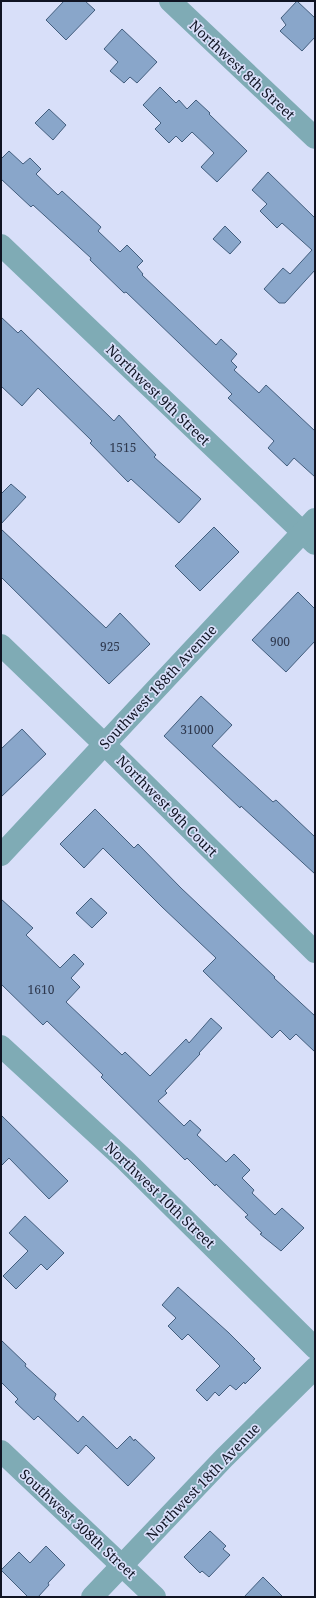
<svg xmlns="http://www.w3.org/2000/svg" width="316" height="1598" font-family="'Noto Serif',serif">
<rect width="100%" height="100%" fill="#d8dff9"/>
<g fill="#89a6ca" stroke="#435e7e">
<path d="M 64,1 L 85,1 L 95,10 L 66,40 L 46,20 Z"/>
<path d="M 297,1 L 315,18 L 315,37 L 302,51 L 280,31 L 286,25 L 281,18 Z"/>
<path d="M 122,29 L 157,62 L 137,83 L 130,77 L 124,83 L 110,71 L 118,62 L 104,49 Z"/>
<path d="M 160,87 L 176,103 L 179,100 L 187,109 L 196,100 L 210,113 L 209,114 L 247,151 L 217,182 L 201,167 L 214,153 L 192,132 L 182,142 L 176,136 L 169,143 L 155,129 L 161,123 L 143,105 Z"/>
<path d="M 49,109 L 66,125 L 53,140 L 35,123 Z"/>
<path d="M 9,151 L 23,164 L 30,158 L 41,169 L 36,174 L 58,195 L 62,191 L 101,227 L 98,231 L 120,252 L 127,245 L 143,261 L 137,267 L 143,274 L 142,275 L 216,345 L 221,339 L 237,354 L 231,361 L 237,367 L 234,370 L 259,393 L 266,385 L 315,431 L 315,477 L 294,458 L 287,466 L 268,448 L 274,441 L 228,398 L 232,394 L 126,292 L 124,293 L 90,260 L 91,258 L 33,205 L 31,207 L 1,179 L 1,159 Z"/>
<path d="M 268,172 L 315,218 L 315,270 L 285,303 L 279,303 L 264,289 L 283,268 L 290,274 L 312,250 L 282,223 L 277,228 L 260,211 L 267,204 L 252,190 Z"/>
<path d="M 225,226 L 241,242 L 230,254 L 213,239 Z"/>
<path d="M 1,317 L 18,333 L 21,330 L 114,421 L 119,415 L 156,455 L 154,457 L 201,499 L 179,523 L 131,479 L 128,482 L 90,443 L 92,441 L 38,388 L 22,406 L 1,386 Z"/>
<path d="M 11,484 L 26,497 L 1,524 L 1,494 Z"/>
<path d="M 214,527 L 239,552 L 200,591 L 175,566 Z"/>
<path d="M 1,529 L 106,628 L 120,613 L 150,644 L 109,684 L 1,577 Z"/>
<path d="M 298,592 L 315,609 L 315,641 L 286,672 L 252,640 Z"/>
<path d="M 201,696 L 232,725 L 212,746 L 273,802 L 276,800 L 315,837 L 315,874 L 241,806 L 240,808 L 164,736 Z"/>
<path d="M 22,729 L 46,754 L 1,797 L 1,749 Z"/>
<path d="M 95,809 L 134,848 L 138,844 L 181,888 L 275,977 L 274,978 L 315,1016 L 315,1052 L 296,1034 L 290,1040 L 280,1030 L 272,1038 L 203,971 L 216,958 L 162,907 L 103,848 L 84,868 L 60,844 Z"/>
<path d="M 91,898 L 107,913 L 92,928 L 76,913 Z"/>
<path d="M 1,899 L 33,928 L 26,935 L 60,968 L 74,954 L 84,964 L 71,978 L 80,987 L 66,1002 L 122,1055 L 125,1052 L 150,1076 L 186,1039 L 189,1043 L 211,1018 L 222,1028 L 199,1053 L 200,1054 L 165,1091 L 167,1093 L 158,1101 L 184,1126 L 190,1120 L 201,1130 L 197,1135 L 226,1162 L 234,1154 L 250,1170 L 242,1178 L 254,1190 L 252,1193 L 275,1215 L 282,1208 L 304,1228 L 281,1251 L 260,1234 L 262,1233 L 245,1217 L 248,1215 L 216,1184 L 215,1186 L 187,1158 L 185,1160 L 101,1077 L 103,1075 L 47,1021 L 43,1025 L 1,984 Z"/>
<path d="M 1,1115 L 68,1181 L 49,1199 L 9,1158 L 1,1166 Z"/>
<path d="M 25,1216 L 64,1253 L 47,1270 L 41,1264 L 16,1289 L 3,1276 L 28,1251 L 9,1233 Z"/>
<path d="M 178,1287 L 229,1333 L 255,1359 L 253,1360 L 261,1368 L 245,1384 L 244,1382 L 236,1390 L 230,1385 L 219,1396 L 215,1392 L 207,1401 L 196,1390 L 220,1366 L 188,1334 L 182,1340 L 168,1326 L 176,1318 L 162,1305 Z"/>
<path d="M 1,1340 L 26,1364 L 25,1366 L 56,1394 L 54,1399 L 78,1422 L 83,1416 L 117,1449 L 130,1436 L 134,1441 L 135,1439 L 155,1458 L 128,1486 L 86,1445 L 78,1454 L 38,1416 L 34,1420 L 15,1402 L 18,1399 L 1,1382 Z"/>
<path d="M 210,1531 L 226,1546 L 223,1549 L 230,1555 L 209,1577 L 202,1571 L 200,1573 L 184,1557 Z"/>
<path d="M 46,1546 L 65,1565 L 48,1583 L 49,1585 L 38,1597 L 28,1597 L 1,1570 L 19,1552 L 30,1563 Z"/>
<path d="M 263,1577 L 283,1597 L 244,1597 Z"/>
</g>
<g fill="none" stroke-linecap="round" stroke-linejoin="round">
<g stroke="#7fabb5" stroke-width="22">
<path d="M 170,1 L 315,138"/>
<path d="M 1,245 L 315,544"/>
<path d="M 1,645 L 105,745 L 315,952"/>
<path d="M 1,855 L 315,519"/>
<path d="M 1,1046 L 125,1160 L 315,1348"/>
<path d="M 1,1451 L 155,1597"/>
<path d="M 92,1597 L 224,1458 L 315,1368"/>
</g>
</g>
<g text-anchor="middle" stroke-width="3.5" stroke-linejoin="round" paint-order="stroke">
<g font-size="12" fill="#2e384d">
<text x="123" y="452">1515</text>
<text x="280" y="646">900</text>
<text x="110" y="651">925</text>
<text x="197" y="734">31000</text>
<text x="41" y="994">1610</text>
</g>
<g font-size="14" fill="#101423" stroke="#d8dff9">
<text transform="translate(242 70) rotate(43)" y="5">Northwest 8th Street</text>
<text transform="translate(158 395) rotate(44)" y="5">Northwest 9th Street</text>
<text transform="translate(158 687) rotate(-47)" y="5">Southwest 188th Avenue</text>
<text transform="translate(167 806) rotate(45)" y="5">Northwest 9th Court</text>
<text transform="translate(160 1195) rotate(44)" y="5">Northwest 10th Street</text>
<text transform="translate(203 1482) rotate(-46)" y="5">Northwest 18th Avenue</text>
<text transform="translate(78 1524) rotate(43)" y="5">Southwest 308th Street</text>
</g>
</g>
<rect width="316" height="1598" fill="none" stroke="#101423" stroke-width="4"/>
</svg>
